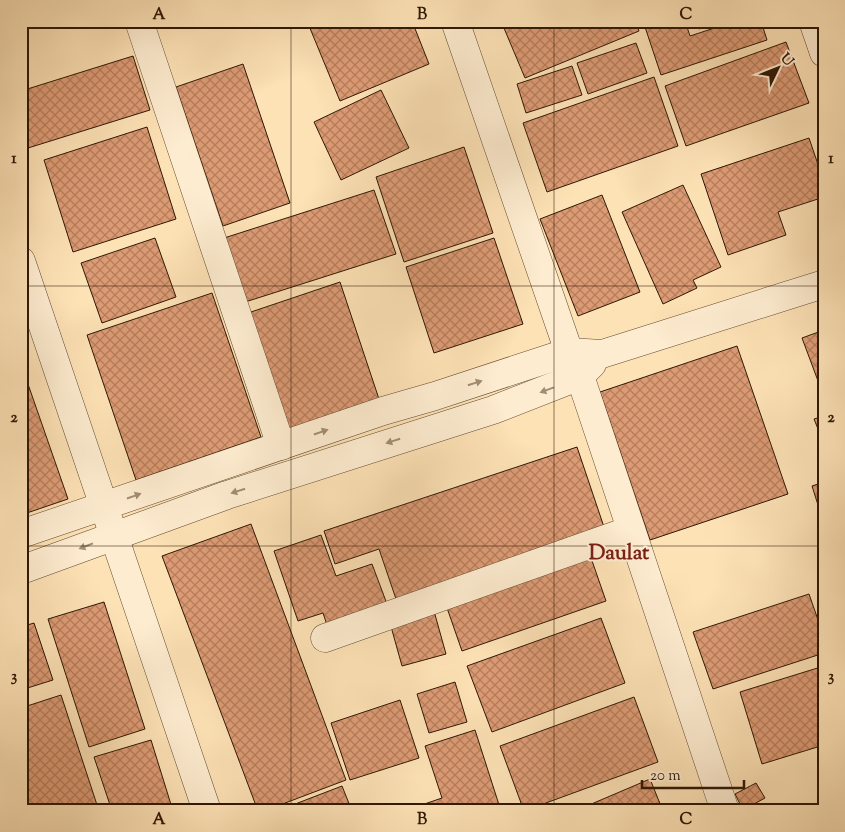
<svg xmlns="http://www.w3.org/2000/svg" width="845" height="832" font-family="'Sorts Mill Goudy',serif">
<defs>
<pattern id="building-cross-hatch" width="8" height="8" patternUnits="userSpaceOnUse" patternTransform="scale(1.25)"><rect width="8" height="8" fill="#dd9b74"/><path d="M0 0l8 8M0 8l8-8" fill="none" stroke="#b47d5d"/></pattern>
</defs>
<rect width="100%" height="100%" fill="#fde2b6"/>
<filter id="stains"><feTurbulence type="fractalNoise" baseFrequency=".004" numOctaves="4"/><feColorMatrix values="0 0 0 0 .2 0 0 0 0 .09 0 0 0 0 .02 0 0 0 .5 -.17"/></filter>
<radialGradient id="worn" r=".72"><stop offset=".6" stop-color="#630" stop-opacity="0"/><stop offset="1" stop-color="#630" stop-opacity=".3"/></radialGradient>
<g fill="url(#building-cross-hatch)" stroke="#2f1804">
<path d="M 307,21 L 412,21 L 429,64 L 340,101 Z"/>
<path d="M 501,21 L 635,21 L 639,31 L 525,78 Z"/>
<path d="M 643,21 L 685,21 L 690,36 L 736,21 L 761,21 L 767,40 L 661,75 Z"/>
<path d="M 696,21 L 721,21 L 699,29 Z"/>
<path d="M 786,42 L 809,103 L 686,146 L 665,86 Z"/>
<path d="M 636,43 L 647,73 L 588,94 L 577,63 Z"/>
<path d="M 133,56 L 150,110 L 28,148 L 21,125 L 21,91 Z"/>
<path d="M 243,64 L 290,203 L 223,226 L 176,87 Z"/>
<path d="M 572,66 L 582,95 L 526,113 L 517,84 Z"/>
<path d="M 654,77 L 678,146 L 547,192 L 523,123 Z"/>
<path d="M 381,90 L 409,148 L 341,180 L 314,122 Z"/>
<path d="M 147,127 L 176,219 L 73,252 L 44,160 Z"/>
<path d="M 809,138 L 824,182 L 824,197 L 778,212 L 786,235 L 728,255 L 701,174 Z"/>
<path d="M 464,147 L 493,233 L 404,262 L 376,177 Z"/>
<path d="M 683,185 L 721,267 L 693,280 L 697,288 L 663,304 L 622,212 Z"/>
<path d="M 374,190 L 396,254 L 242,303 L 221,239 Z"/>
<path d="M 602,195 L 640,292 L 578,316 L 540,219 Z"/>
<path d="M 155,238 L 176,297 L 102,323 L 81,263 Z"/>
<path d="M 494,238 L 523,324 L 434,353 L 406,267 Z"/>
<path d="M 340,282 L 382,408 L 290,438 L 248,313 Z"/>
<path d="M 212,293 L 261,437 L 136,480 L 87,335 Z"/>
<path d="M 824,330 L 824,397 L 802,338 Z"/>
<path d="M 737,346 L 788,494 L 650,540 L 600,392 Z"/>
<path d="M 21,364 L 68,499 L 21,515 Z"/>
<path d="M 824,416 L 824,444 L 814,419 Z"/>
<path d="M 577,447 L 605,530 L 396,599 L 379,549 L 335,564 L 324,531 Z"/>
<path d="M 824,482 L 824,524 L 812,486 Z"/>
<path d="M 251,524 L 346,780 L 264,811 L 258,811 L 162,556 Z"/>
<path d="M 321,535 L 336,576 L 372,564 L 387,604 L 327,625 L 323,613 L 298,621 L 274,551 Z"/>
<path d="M 590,555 L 606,601 L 462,651 L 446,605 Z"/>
<path d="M 809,594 L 824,637 L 824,653 L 713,689 L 693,632 Z"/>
<path d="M 104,602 L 145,729 L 89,747 L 48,619 Z"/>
<path d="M 434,611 L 446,654 L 402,666 L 390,623 Z"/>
<path d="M 601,618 L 625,683 L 492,732 L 467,666 Z"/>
<path d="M 34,623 L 53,680 L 21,690 L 21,627 Z"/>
<path d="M 824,666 L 824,745 L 762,764 L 740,692 Z"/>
<path d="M 455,682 L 467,722 L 429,733 L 417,694 Z"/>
<path d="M 61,695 L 99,811 L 21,811 L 21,708 Z"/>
<path d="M 634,697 L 658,762 L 524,811 L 500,746 Z"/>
<path d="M 400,700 L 419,758 L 350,780 L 331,723 Z"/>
<path d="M 475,730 L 501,811 L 404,811 L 442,798 L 425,746 Z"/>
<path d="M 151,740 L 173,811 L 112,811 L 94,757 Z"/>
<path d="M 824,756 L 824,775 L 818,758 Z"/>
<path d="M 650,779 L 663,811 L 575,811 Z"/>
<path d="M 756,783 L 765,798 L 743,810 L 735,794 Z"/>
<path d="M 342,786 L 352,811 L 277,811 Z"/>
</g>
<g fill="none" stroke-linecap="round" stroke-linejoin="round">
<defs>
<g id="minor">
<path d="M 139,21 L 281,446"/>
<path d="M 455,21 L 569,352 L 580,376 L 725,811"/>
<path d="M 813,21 L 824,53"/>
<path d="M 21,261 L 207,811"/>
<path d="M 21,534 L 383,411 L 435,396 L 569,352 L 602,354 L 824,284"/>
<path d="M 21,570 L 227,495 L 493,410 L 580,376 L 592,364"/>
<path d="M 325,638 L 631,530"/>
</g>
</defs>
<use href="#minor" stroke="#624a30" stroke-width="29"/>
<use href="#minor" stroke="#feecd0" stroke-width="28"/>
</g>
<defs><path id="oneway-solid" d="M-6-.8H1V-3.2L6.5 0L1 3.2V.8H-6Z" transform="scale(1.25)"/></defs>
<g fill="#a18d74">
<use href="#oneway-solid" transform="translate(475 383) rotate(-18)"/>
<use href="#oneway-solid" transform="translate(547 390) rotate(160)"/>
<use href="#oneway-solid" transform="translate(321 432) rotate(-19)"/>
<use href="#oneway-solid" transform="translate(393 441) rotate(162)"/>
<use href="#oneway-solid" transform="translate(238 491) rotate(162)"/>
<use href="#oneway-solid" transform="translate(134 496) rotate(-19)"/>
<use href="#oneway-solid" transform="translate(86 546) rotate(159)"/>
</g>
<path fill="none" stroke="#2f1804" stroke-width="1" stroke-opacity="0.55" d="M 291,21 L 291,811M 554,21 L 554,811M 21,286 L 824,286M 21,546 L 824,546"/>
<g text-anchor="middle" stroke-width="4" stroke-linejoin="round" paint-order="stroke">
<g font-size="21" font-weight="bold" fill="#7a1f14" stroke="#feecd0">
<text x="619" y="559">Daulat</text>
</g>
</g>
<rect width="845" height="832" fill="none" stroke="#fde2b6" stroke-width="55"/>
<g transform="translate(778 68) rotate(47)" stroke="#feecd0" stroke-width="4" paint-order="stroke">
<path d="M0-4L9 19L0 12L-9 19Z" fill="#2f1804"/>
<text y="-8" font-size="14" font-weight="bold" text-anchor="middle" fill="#2f1804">U</text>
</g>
<path d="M642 780v8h102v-8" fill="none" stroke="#2f1804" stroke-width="2.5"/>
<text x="650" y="780" font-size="15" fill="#2f1804" stroke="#feecd0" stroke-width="4" paint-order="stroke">20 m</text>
<rect x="28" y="28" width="790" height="776" fill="none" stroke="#2f1804" stroke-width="2"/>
<g font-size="16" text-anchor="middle" font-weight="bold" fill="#2f1804">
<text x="159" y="19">A</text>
<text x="422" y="19">B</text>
<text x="686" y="19">C</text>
<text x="14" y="163">1</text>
<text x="831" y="163">1</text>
<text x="14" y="422">2</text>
<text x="831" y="422">2</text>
<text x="14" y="681">3</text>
<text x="831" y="681">3</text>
<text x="159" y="824">A</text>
<text x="422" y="824">B</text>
<text x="686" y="824">C</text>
</g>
<rect width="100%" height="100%" filter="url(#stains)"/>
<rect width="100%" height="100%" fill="url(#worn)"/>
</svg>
